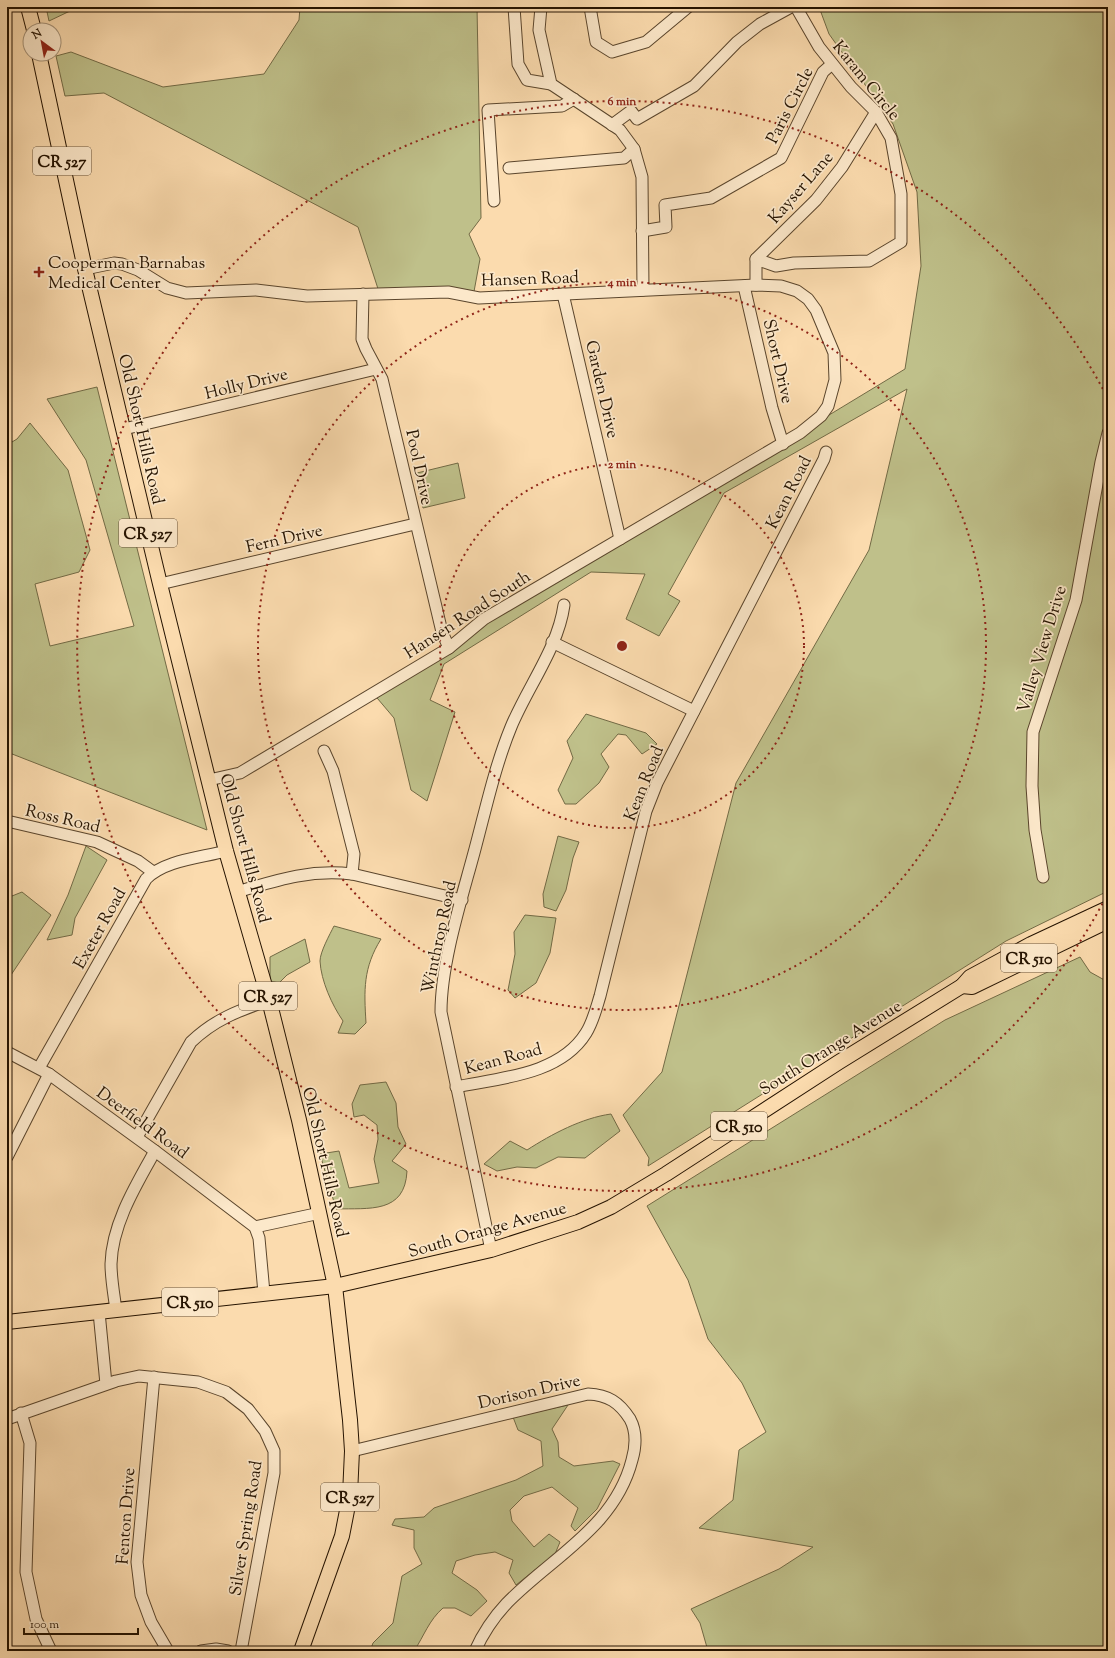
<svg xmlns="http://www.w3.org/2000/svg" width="1115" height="1658" font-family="'Sorts Mill Goudy',serif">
<rect width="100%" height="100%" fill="#fbdbae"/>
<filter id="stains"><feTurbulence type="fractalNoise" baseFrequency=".005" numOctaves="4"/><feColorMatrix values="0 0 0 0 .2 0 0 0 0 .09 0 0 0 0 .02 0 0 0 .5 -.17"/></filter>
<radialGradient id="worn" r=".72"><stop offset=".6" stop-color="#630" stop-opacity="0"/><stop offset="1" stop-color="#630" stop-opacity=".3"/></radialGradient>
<g fill="#bfc08a" stroke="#726a45">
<path d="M 46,7 L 73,7 L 70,11 L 49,21 Z"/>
<path d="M 300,7 L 477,7 L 481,218 L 469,234 L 480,259 L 473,297 L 380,295 L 358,227 L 104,93 L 65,96 L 56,56 L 71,52 L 163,87 L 264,74 L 299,20 Z"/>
<path d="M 819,7 L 1108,7 L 1108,891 L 1006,941 L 648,1166 L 649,1158 L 623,1115 L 662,1072 L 736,783 L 869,550 L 907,389 L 724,493 L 668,594 L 680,601 L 659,636 L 626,619 L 645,574 L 591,572 L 444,664 L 430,700 L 455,712 L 427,801 L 411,790 L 394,718 L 372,692 L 905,369 L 921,266 L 917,192 L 893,124 L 829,34 Z"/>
<path d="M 97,387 L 207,830 L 7,752 L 7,445 L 17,439 L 30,423 L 68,470 L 90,550 L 79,572 L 35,584 L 50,646 L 134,626 L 86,460 L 47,399 Z"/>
<path d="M 458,463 L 465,498 L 423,508 L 417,473 Z"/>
<path d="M 586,714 L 646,733 L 657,744 L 642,754 L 626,735 L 618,734 L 601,754 L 609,767 L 599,783 L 576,804 L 565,804 L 558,790 L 573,758 L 567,741 Z"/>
<path d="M 558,836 L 579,842 L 573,858 L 566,890 L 556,911 L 544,907 L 543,894 Z"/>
<path d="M 86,846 L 107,860 L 75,918 L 72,935 L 47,940 L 68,895 Z"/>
<path d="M 22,892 L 51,915 L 7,981 L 7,898 Z"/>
<path d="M 525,915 L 556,918 L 550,953 L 536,983 L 515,998 L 508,990 L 515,954 L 514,932 Z"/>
<path d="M 334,926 L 381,939 C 363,968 364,990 366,1023 L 355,1034 L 338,1033 L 343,1021 C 332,1005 321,981 320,961 C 320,952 330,934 334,926 Z"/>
<path d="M 305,939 L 310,962 L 287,975 L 279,983 L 270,981 L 270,957 Z"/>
<path d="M 1080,957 L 1090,972 L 1108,982 L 1108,1651 L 708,1651 L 700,1623 L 691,1609 L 779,1569 L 813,1547 L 699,1528 L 733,1500 L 739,1450 L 766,1432 L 742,1383 L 708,1339 L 688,1280 L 647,1206 L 945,1020 Z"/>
<path d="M 386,1082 L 396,1103 L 398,1127 L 406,1144 L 392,1161 L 407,1171 C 405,1214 369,1208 336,1209 L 320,1154 L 339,1151 L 349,1188 L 379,1183 L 374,1159 L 378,1139 L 377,1125 L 364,1115 L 354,1117 L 352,1104 L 360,1085 Z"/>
<path d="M 611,1114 L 620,1131 L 585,1158 L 558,1157 L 536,1168 L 517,1167 L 497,1171 L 484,1164 L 510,1141 L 527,1150 C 552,1134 582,1118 611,1114 Z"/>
<path d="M 568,1405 L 552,1429 L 558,1442 L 559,1457 L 574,1466 L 613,1461 L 620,1464 L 597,1509 L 575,1531 L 571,1526 L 578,1508 L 552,1487 L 524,1496 L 510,1510 L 512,1521 L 534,1547 L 549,1534 L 560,1542 L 555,1554 L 516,1585 L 509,1573 L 513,1560 L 495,1552 L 475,1555 L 456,1561 L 452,1573 L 477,1590 L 487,1601 L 471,1616 L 455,1608 L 443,1608 C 429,1620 424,1636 414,1651 L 370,1651 L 373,1643 L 393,1623 L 402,1576 L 422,1564 L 414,1548 L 414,1530 L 392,1525 L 395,1519 L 424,1517 L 434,1508 L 516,1480 L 543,1466 L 541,1441 L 518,1430 L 513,1417 Z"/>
</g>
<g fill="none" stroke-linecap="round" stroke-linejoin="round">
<defs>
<g id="minor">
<path d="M 514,7 L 518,64 L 527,80 L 551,84"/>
<path d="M 541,7 L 539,30 L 551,84 L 620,130 L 634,149 L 642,177 L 643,290"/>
<path d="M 590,7 L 596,42 L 612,52 L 646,42 L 688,7"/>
<path d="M 612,125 L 631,111 L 637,119 L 694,86 L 737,42 L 760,24 L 791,7"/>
<path d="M 509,168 L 624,158 L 634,149"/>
<path d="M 494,201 L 488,110 L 562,106 L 574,99"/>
<path d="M 642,231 L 666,227 L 665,205 L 711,198 L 781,158 L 823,72 L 832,64"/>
<path d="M 756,259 L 816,200 L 842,167 L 876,112"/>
<path d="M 85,269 L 114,263 L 122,264 L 138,270 L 167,288 L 186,293 L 256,290 L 307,296 L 448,292 L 479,298 L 756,285 L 781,286 L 797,291 L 808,299 L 816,310 L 834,353 L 835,380 L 828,406 L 821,416 L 800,433 L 484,619 L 449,648 L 240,773 L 209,780"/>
<path d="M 756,285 L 756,259 L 776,266 L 794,263 L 869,261 L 901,242 L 901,194 L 891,138 L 876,112 L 851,87 L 819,47 L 796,7"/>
<path d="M 744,286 L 772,408 L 783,444"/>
<path d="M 363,294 L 362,339 L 366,349 L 382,379 L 442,632 L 449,648"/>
<path d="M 563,294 L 620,539"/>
<path d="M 124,429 L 376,369"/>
<path d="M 160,584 L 415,524"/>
<path d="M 552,642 L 694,711"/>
<path d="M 324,751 L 333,771 L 354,854 L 352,874"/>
<path d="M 7,821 L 97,842 L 138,861 L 153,872"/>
<path d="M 1043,877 L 1035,830 L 1032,786 L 1033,732 L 1076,600 L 1101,462 L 1108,433"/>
<path d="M 237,892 C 277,880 310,869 352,874 L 462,900"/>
<path d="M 7,1052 L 49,1074 L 155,1151 L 255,1227 L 259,1238 L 264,1293"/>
<path d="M 39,1068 L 146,879 C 165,860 200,858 226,851"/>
<path d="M 456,1087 C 500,1078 560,1075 586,1033 C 593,1022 596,1009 600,996 L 646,811 L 657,783 L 824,459 L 826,452"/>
<path d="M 137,1137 L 191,1042 C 215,1019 238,1011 269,1000"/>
<path d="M 7,1157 L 49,1074"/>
<path d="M 255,1227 L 320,1213"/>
<path d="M 491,1250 L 441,1012 C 441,962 462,898 475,849 C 486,808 495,766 511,727 C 528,686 558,648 564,605"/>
<path d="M 116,1310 C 114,1295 111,1279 111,1264 C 112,1224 136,1185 155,1151"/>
<path d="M 99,1312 L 106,1384"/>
<path d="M 154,1377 L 137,1562 L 141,1595 L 151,1622 L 168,1651"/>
<path d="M 21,1413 L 30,1443 L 26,1572 L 36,1619 L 51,1651"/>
<path d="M 7,1419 L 116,1381 L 139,1376 L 198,1382 L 226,1392 L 248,1409 L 265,1431 L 274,1451 L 274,1473 L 241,1651"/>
<path d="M 352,1451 L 588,1394 C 608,1395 619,1402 630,1419 C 637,1432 636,1446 632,1460 C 615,1527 552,1557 507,1603 C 493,1618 483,1633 475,1651"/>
<path d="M 201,1651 L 216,1649 L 228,1651"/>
</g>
<g id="major">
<path d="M 28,7 L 34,30"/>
<path d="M 39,54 L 85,269 L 160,584 L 226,851 L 269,1000 L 299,1120 L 335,1286 L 350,1420 L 352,1451 L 350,1495 L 342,1536 L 301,1651"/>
<path d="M 962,986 L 972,987 L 1108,921"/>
<path d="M 7,1322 L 335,1286 L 491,1250 L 578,1222 L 611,1207 L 666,1174 L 839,1062 L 962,986 L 970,977 L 1031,944 L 1108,908"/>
</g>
</defs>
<use href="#minor" stroke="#5a452c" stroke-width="13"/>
<use href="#major" stroke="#251300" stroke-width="16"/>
<use href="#minor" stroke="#fce8ca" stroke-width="11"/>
<use href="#major" stroke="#fbdbae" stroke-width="14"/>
</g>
<g fill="none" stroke="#8f2418" stroke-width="2" stroke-dasharray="2 4">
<circle cx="622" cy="646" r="182"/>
<circle cx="622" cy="646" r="364"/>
<path d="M1108 893A545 545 0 1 1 1108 399"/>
</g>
<path fill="#8f2418" stroke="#fce8ca" stroke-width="1.5" d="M37 266h4v4h4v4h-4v4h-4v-4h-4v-4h4z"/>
<g text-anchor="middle" stroke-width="3.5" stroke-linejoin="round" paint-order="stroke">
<g fill="#fce8ca" stroke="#66533d" stroke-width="1">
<rect x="33" y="147" width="58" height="28" rx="3"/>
<rect x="119" y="519" width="58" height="28" rx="3"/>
<rect x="1001" y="944" width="56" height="28" rx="3"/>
<rect x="239" y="982" width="58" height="28" rx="3"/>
<rect x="711" y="1112" width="56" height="28" rx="3"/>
<rect x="162" y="1288" width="56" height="28" rx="3"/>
<rect x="321" y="1483" width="58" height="28" rx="3"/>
</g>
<g font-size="16" font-weight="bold" fill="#251300">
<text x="62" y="167">CR 527</text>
<text x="148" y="539">CR 527</text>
<text x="1029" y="964">CR 510</text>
<text x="268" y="1002">CR 527</text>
<text x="739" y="1132">CR 510</text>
<text x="190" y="1308">CR 510</text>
<text x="350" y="1503">CR 527</text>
</g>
<g font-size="17" fill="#251300" stroke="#fce8ca">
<text transform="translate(867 80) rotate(51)" y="6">Karam Circle</text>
<text transform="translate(789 105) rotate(-63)" y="6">Paris Circle</text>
<text transform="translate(800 187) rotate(-49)" y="6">Kayser Lane</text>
<text transform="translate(530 278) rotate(-2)" y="6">Hansen Road</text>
<text transform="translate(779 361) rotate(77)" y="6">Short Drive</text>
<text transform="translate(246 383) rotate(-14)" y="6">Holly Drive</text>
<text transform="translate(603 389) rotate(77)" y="6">Garden Drive</text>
<text transform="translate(142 429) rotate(77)" y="6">Old Short Hills Road</text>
<text transform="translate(420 467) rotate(78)" y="6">Pool Drive</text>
<text transform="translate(788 492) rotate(-63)" y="6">Kean Road</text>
<text transform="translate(284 538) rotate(-13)" y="6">Fern Drive</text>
<text transform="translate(467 614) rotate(-33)" y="6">Hansen Road South</text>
<text transform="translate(1041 649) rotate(-73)" y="6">Valley View Drive</text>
<text transform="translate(643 783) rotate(-68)" y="6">Kean Road</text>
<text transform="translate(63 818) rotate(13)" y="6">Ross Road</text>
<text transform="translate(246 848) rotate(75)" y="6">Old Short Hills Road</text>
<text transform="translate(99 928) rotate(-61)" y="6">Exeter Road</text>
<text transform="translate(438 937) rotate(-78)" y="6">Winthrop Road</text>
<text transform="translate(830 1047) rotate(-32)" y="6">South Orange Avenue</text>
<text transform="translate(503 1058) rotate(-15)" y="6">Kean Road</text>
<text transform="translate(143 1122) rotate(36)" y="6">Deerfield Road</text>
<text transform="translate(326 1162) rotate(77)" y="6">Old Short Hills Road</text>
<text transform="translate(487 1229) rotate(-16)" y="6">South Orange Avenue</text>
<text transform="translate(529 1391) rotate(-13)" y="6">Dorison Drive</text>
<text transform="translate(125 1516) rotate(-86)" y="6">Fenton Drive</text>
<text transform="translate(245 1528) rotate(-81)" y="6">Silver Spring Road</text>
</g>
<g font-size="17" fill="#251300" stroke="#fce8ca" text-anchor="start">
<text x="48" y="268">Cooperman Barnabas<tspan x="48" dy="20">Medical Center</tspan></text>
</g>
</g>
<circle cx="622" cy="646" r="6" fill="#8f2418" stroke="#fce8ca" stroke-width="2"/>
<g font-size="12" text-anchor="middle" font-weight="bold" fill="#8f2418" stroke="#fce8ca" stroke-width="3.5" stroke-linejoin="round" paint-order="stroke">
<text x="622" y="105">6 min</text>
<text x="622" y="286">4 min</text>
<text x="622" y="468">2 min</text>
</g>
<rect width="1115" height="1658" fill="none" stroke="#fbdbae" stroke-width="24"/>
<rect x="8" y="8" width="1099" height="1642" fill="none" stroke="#251300" stroke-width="2"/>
<rect x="12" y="12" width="1091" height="1634" fill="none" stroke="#251300"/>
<g transform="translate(42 42) rotate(328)"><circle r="19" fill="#fce8ca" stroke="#a69379"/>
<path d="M0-3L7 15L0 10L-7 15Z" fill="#8f2418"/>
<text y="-6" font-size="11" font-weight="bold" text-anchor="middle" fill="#251300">N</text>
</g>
<path d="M24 1628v6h114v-6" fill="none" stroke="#251300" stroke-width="2"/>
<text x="30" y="1628" font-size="12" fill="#251300" stroke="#fce8ca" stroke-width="3" paint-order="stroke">100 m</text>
<rect width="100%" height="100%" filter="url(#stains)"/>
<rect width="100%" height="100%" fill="url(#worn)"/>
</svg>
